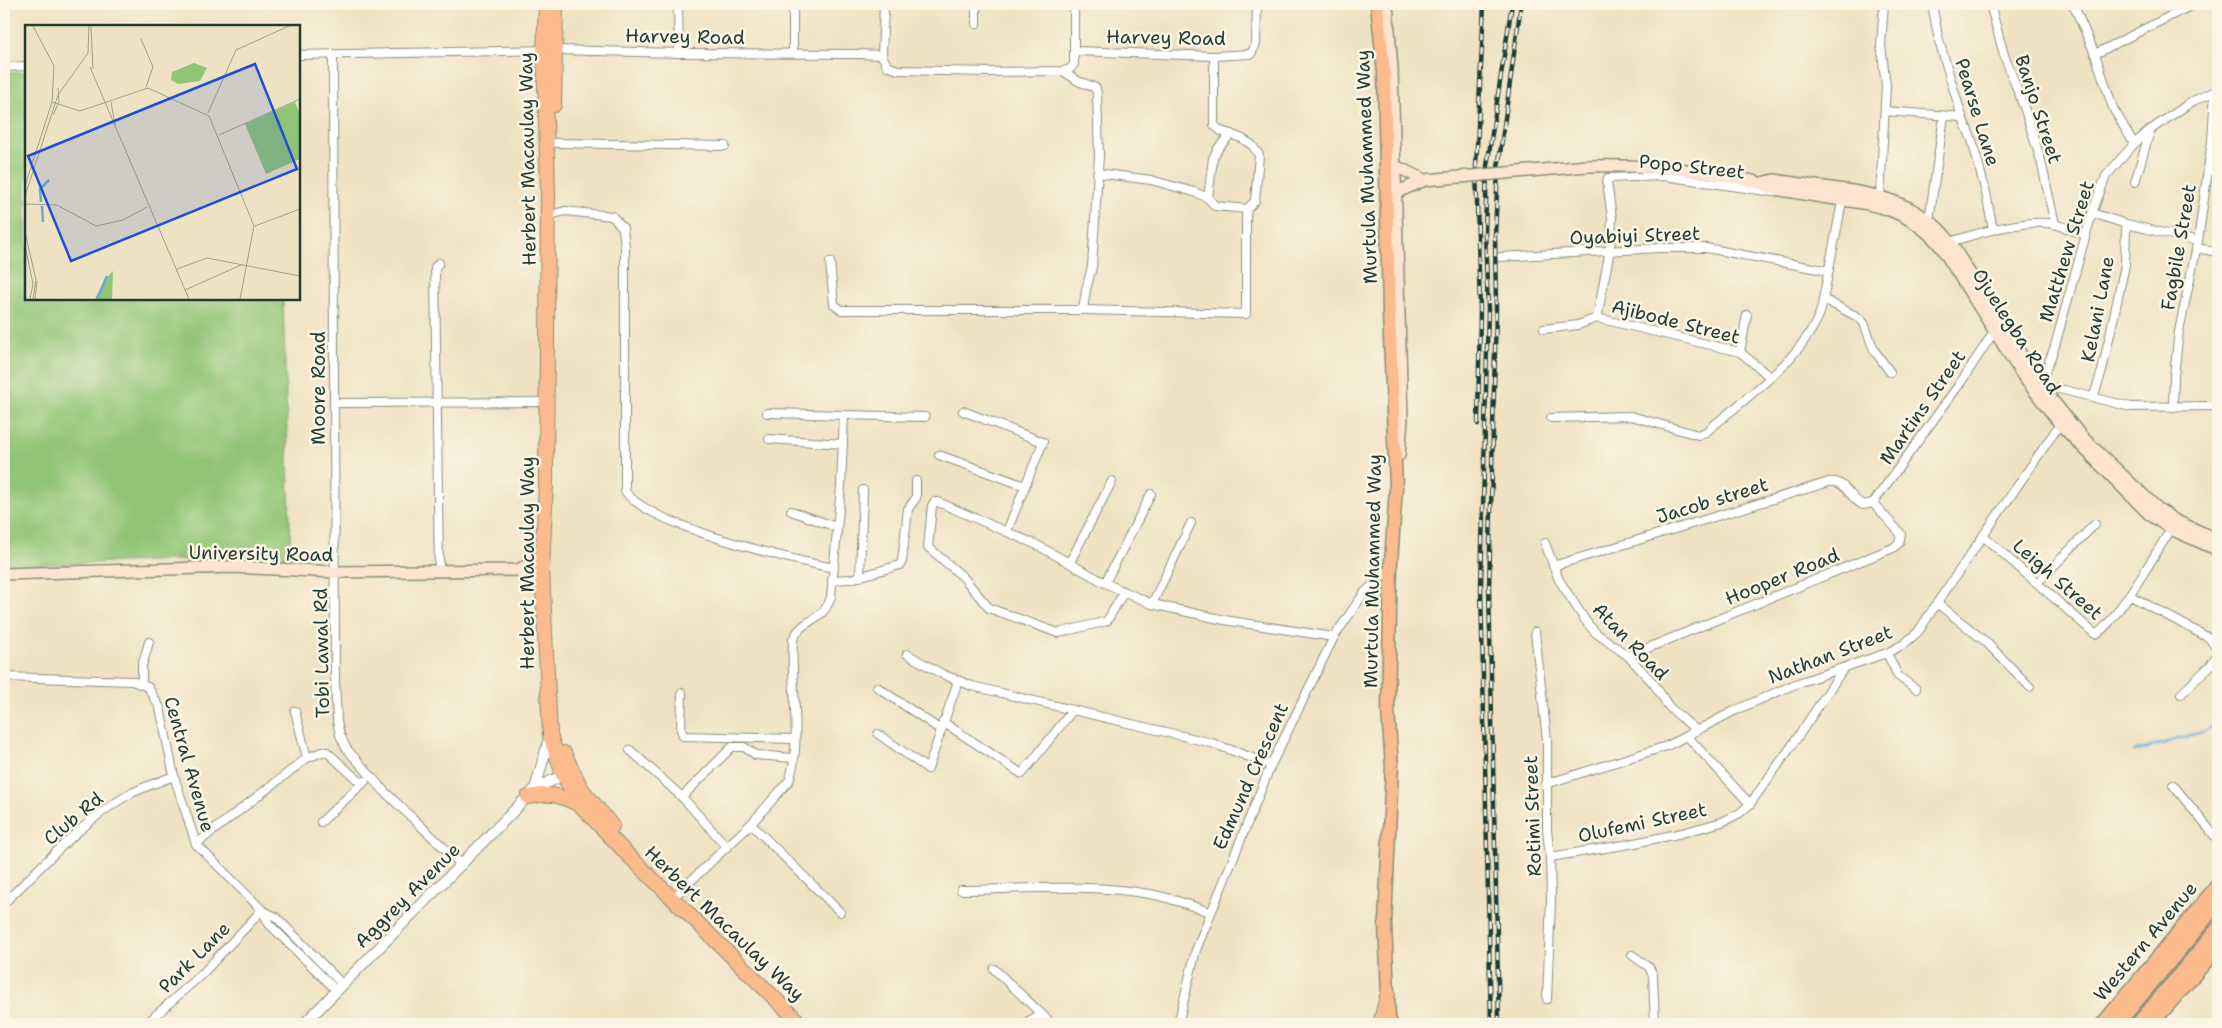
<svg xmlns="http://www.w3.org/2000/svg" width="2222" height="1028" font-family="'Shantell Sans',sans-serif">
<rect width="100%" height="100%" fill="#fcf5e5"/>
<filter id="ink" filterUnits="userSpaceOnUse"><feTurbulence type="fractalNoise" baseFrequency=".02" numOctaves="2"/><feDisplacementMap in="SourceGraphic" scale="10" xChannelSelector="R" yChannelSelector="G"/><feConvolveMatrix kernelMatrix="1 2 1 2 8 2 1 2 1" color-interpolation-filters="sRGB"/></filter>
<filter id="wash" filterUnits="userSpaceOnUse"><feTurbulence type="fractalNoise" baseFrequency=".0096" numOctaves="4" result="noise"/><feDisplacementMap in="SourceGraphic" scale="20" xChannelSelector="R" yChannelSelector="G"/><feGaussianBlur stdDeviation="1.12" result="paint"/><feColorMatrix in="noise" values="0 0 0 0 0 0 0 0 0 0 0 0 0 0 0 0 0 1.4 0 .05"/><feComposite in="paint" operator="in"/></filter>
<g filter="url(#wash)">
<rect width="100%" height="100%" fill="#efe2c2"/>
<path fill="#90c475" stroke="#588054" d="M 26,72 L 26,299 L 283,299 L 291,556 L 4,566 L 4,73 Z"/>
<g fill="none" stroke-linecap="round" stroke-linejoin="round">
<path stroke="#64abdb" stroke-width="2.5" d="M 2134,752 L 2202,732 L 2218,723"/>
</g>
</g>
<g filter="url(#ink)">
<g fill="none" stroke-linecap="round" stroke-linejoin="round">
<defs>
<g id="minor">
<path d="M 678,4 L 679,53"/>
<path d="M 1932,4 L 1939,41 L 1962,117 L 1972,140 L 1986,193 L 1993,230"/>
<path d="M 1990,4 L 2004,55 L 2025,110 L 2041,161 L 2055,224"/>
<path d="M 2073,4 L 2095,54 L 2113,108 L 2134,144"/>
<path d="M 976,24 L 976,4"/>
<path d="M 1075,51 L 1214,56 L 1251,54 L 1256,44 L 1257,4"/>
<path d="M 793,53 L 793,4"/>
<path d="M 333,54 L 335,680 L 337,721 L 340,735 L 346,748 L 385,792 L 462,865"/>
<path d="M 2095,54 L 2194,4"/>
<path d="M 299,55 L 555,50 L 679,53 L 858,54 L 882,55 L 887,66 L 898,70 L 990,72 L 1063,71 L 1070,69 L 1074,64 L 1074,4"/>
<path d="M 882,55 L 884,4"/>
<path d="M 4,67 L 26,66"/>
<path d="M 1063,71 L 1078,81 L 1096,88 L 1097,95 L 1099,155 L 1092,267 L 1086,290 L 1083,310"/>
<path d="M 1885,111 L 1962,117"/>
<path d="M 555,143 L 725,146"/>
<path d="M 1097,173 L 1151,180 L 1194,192 L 1208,198 L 1215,206 L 1247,209"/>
<path d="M 2135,182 L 2150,131"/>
<path d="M 1880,197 L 1886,85 L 1881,45 L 1884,4"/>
<path d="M 1208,198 L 1213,158 L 1219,147 L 1231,134"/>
<path d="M 2092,213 L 2126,224 L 2198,241"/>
<path d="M 554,214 L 565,211 L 612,216 L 623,228 L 625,248 L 625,491 C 647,525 791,560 834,568"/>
<path d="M 1929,220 L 1944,116"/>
<path d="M 1950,242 C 1975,234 2019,221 2045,223 C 2059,223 2073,231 2086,235"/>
<path d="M 2196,248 L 2218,252"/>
<path d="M 1500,257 L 1659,248 L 1706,248 L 1829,271"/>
<path d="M 830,262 L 834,304 L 841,310 L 1083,310 L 1246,314 L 1246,217 L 1247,209 L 1255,201 L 1259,155 L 1252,145 L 1241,138 L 1221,131 L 1214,125 L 1214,56"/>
<path d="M 439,263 L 435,267 L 439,572"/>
<path d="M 1823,299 L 1858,317 L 1864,323 L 1874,350 L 1890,372"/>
<path d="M 1597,318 L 1610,250 L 1612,218 L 1607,182 L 1608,178 L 1664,176 L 1773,192"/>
<path d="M 1597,318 L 1740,352 L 1770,377"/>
<path d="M 1544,329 L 1578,325 L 1597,318"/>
<path d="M 1740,352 L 1747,315"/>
<path d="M 2040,385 L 2054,349 L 2092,213 L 2106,176 L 2134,144 L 2150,130 L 2193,101 L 2218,90"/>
<path d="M 2044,390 L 2056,388 L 2131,407 L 2218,406"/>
<path d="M 2093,398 L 2102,371 L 2125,265 L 2126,224"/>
<path d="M 334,403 L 546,402"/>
<path d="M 2173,407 L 2174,376 L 2179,331 L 2198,241 L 2212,141 L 2215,92"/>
<path d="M 963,411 L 1043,442 L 1007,531"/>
<path d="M 767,413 L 925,417"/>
<path d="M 1551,418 L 1631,416 L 1698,435 L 1706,432 C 1743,400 1805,357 1821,310 L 1843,197"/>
<path d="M 769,439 L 843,444"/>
<path d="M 939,455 L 1025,486"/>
<path d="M 1873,503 L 1961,382 L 1995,330"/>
<path d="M 791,511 L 836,527"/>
<path d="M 1983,536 L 2095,634 C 2111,631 2161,544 2173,526"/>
<path d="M 1545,543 L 1559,580 L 1587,623 L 1596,633 L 1628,656 L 1654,684 L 1669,707 L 1696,730"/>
<path d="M 1070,562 L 1112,481"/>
<path d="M 1553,566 L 1829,482 C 1845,479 1850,499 1863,505 L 1873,503"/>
<path d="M 860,577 L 863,490"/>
<path d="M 832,580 L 851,579 L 900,565 L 902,561 L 908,509 L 916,498 L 916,481"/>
<path d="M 2038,582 L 2095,524"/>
<path d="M 1105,583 L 1151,494"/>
<path d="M 1124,592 L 1107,621 L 1058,633 L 989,608 L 963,577 L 928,547 L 932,506 L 934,502 L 938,502 L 1037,545 L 1105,583 L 1152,604 L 1224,620 L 1334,637"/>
<path d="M 2129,595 L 2209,638 L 2218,650"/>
<path d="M 1937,603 L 1986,642 L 2030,687"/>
<path d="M 1152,604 L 1191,523"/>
<path d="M 1535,632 L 1547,740 L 1547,830 L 1550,857 L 1551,900 L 1547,999"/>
<path d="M 1887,653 L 1898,676 L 1916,689"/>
<path d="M 907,654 L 942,674 L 972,686 L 1212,743 L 1271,765"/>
<path d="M 1628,656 L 1893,548 L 1899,543 L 1901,534 L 1873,503"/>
<path d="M 4,677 L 132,681 L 148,687 L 160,708 L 174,776 L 196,844 L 262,910 L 276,917 L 342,984"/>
<path d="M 142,684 L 142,666 L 149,642"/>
<path d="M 877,687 L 941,730"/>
<path d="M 682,693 L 681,729 L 683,736 L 794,739"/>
<path d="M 2181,694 L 2210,666 L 2218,653"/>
<path d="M 943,722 L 1022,774 L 1073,710"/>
<path d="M 878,734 L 928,769 L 958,681"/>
<path d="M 1687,736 L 1750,804"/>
<path d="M 630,750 L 682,797 L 727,847"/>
<path d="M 307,758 L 322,752 L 327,752 L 362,784"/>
<path d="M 1546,784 L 1667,746 L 1736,710 L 1798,683 L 1887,653 L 1904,644 L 1918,632 L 1937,603 L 2060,424"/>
<path d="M 2173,785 L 2218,840"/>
<path d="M 682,797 L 732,747 L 744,747 L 756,755 L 793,758"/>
<path d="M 321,822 L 365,781"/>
<path d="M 751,824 L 840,912"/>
<path d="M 196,844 L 307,758 L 295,711"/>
<path d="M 1550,857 L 1630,844 L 1682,833 L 1722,822 L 1740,813 L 1750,804 L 1793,744 L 1844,668"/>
<path d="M 961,890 C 1025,889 1092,883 1155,895 C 1174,899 1192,906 1210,912"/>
<path d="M 678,893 L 751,824 L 789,781 C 803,741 790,683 793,640 C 802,617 822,624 831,597 L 841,486 L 844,415"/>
<path d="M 4,903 C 43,866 81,822 128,795 C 142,787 159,782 174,776"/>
<path d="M 262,910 L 269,924 L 336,990"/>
<path d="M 1632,955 L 1649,967 L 1653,975 L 1655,1024"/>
<path d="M 994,969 L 1052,1024"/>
<path d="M 146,1024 L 202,974 L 262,910"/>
<path d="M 1023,1024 L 1040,1015"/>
<path d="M 1178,1024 L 1196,950 L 1271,765 L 1334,637 L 1364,593 L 1390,569"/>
</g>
<g id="tertiary">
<path d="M 535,789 L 550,735"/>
<path d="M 304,1024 L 535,789 L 563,775"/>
</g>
<g id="secondary">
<path d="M 1387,4 L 1392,69 L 1402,419 L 1399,455"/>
<path d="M 1395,166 L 1425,180"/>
<path d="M 1588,166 C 1635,165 1680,167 1727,176 C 1743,179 1759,181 1775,189 C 1793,192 1810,195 1828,198 C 1875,204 1910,209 1942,248 L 2023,376 L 2060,424 L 2149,514 L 2171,529 L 2218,550"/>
<path d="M 1762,183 L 1774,180 C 1835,191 1910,187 1950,242 L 2040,385 L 2081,436 L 2157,508 L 2176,521 L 2218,540"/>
<path d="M 1395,193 L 1425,180"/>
<path d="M 518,570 L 543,583"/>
<path d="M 4,574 L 233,567 L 335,572 L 518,570 L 543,557"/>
</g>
<g id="primary">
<path d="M 1377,4 L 1384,73 L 1389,312 L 1396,487 L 1391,563 L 1388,710 L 1392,767 L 1385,923 L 1389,1019 L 1392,1024"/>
<path d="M 2102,1024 L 2218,884"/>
<path d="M 2152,1024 L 2218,948"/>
</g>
<g id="trunk">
<path d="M 546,4 L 544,50 L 548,191 L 546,484 L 542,570 L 550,735 L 563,775 L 581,806 L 625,852 L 801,1024"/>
<path d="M 554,105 L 556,4"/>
<path d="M 564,753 L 581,788 L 612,826"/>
<path d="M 528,797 C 551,792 560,795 581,806"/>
<path d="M 1380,1024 L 1388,993"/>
</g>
<g id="motorway">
<path d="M 2116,1024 L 2218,902"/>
<path d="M 2139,1024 L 2218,930"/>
</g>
</defs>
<use href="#minor" stroke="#87907b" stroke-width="10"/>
<use href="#tertiary" stroke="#87907b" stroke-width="12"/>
<use href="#secondary" stroke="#87907b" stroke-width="14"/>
<use href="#primary" stroke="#87907b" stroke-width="15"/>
<use href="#trunk" stroke="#87907b" stroke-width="16"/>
<use href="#motorway" stroke="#87907b" stroke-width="18"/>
<use href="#minor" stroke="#fff" stroke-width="8"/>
<use href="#tertiary" stroke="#fff" stroke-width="10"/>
<use href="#secondary" stroke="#fde4d1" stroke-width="11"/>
<use href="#primary" stroke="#fbbb8d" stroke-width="12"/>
<use href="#trunk" stroke="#fbbb8d" stroke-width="14"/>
<use href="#motorway" stroke="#fbbb8d" stroke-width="15"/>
<defs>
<g id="rail">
<path d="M 1478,424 L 1480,309 L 1476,167 L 1484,4"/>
<path d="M 1491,1024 L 1481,588 L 1488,309 L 1485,234 L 1487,166 L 1512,4"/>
<path d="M 1499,1024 L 1489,589 L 1496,310 L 1495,236 L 1498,168 L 1521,4"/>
</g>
</defs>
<use href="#rail" stroke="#1f3d34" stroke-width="4.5"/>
<use href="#rail" stroke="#fcf5e5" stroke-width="2.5" stroke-dasharray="8" stroke-linecap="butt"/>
<defs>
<path id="secondary-bridge" d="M 1425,180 L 1588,166"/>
</defs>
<use href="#secondary-bridge" stroke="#87907b" stroke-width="14" stroke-linecap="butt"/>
<use href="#secondary-bridge" stroke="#fde4d1" stroke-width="11"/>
</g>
</g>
<g text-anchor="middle" stroke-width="5" stroke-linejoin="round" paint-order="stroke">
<g font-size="19" fill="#1f3d34" stroke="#fcf5e5">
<text transform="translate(685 36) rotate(1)" y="7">Harvey Road</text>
<text transform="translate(1166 37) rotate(1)" y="7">Harvey Road</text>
<text transform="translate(2039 109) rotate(72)" y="7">Banjo Street</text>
<text transform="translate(1978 112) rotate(73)" y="7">Pearse Lane</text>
<text transform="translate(527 159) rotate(-91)" y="7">Herbert Macaulay Way</text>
<text transform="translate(1692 166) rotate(6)" y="7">Popo Street</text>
<text transform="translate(1366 167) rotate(-92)" y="7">Murtula Muhammed Way</text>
<text transform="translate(1635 235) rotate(-2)" y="7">Oyabiyi Street</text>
<text transform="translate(2178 247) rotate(-80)" y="7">Fagbile Street</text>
<text transform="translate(2066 251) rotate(-73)" y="7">Matthew Street</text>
<text transform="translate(2097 309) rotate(-79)" y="7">Kelani Lane</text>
<text transform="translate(1676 321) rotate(14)" y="7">Ajibode Street</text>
<text transform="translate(2017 331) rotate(57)" y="7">Ojuelegba Road</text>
<text transform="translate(318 388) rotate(-90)" y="7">Moore Road</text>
<text transform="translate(1922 407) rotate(-55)" y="7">Martins Street</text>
<text transform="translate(1712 500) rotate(-17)" y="7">Jacob street</text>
<text transform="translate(261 553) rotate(1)" y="7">University Road</text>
<text transform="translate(527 563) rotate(-90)" y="7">Herbert Macaulay Way</text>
<text transform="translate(1372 571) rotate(-89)" y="7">Murtula Muhammed Way</text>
<text transform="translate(1782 576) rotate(-22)" y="7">Hooper Road</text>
<text transform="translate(2058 579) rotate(41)" y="7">Leigh Street</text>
<text transform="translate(1631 641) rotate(46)" y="7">Atan Road</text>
<text transform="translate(321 653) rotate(-91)" y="7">Tobi Lawal Rd</text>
<text transform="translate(1830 654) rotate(-21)" y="7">Nathan Street</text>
<text transform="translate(190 764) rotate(74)" y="7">Central Avenue</text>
<text transform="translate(1250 776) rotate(-66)" y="7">Edmund Crescent</text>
<text transform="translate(1532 816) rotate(-92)" y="7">Rotimi Street</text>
<text transform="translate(73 818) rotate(-40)" y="7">Club Rd</text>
<text transform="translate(1642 822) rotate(-12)" y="7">Olufemi Street</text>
<text transform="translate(407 895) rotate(-45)" y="7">Aggrey Avenue</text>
<text transform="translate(725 923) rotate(44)" y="7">Herbert Macaulay Way</text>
<text transform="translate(2145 941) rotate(-50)" y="7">Western Avenue</text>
<text transform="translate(194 957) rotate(-45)" y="7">Park Lane</text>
</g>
</g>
<g transform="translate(25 25)">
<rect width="275" height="275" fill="#efe2c2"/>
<path d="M 169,38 L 182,43 L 175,56 L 153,59 L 146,55 L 147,47 ZM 270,77 L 275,90 L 275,134 L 241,149 L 220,99 ZM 88,246 L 87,274 L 70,274 L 80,254 Z" fill="#90c475"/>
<path fill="none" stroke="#64abdb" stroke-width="2.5" d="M 16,177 L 15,164 L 24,155M 17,181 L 18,197M 72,274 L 82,251"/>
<path fill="none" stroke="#9ca089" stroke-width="1" d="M 8,1 L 29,41 L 27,77 L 55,86 L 123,63 L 184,91 L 229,201 L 215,274M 66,2 L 68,44M 116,14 L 128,42 L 121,62M 65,42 L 164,274M 86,77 L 90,100M 183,88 L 211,25 L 264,1M 28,90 L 34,77 L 33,63M 194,110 L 275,74M 0,161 L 27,77M 0,171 L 33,70 L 63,28 L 64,1M 0,179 L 32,180 L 71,201 L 98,195 L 122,182M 230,201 L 275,184M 0,207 L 11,255 L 8,274M 0,220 L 8,259 L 5,274M 152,244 L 182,233 L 275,251M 160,265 L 216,240M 10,274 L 12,256"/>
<path fill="#1d4ed8" fill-opacity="0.15" stroke="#1d4ed8" stroke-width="2.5" d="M 230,39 L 272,144 L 46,236 L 3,131 Z"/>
<rect width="275" height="275" fill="none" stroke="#1f3d34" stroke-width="2.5"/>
</g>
<rect width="2222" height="1028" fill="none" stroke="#fcf5e5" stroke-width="20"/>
</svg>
